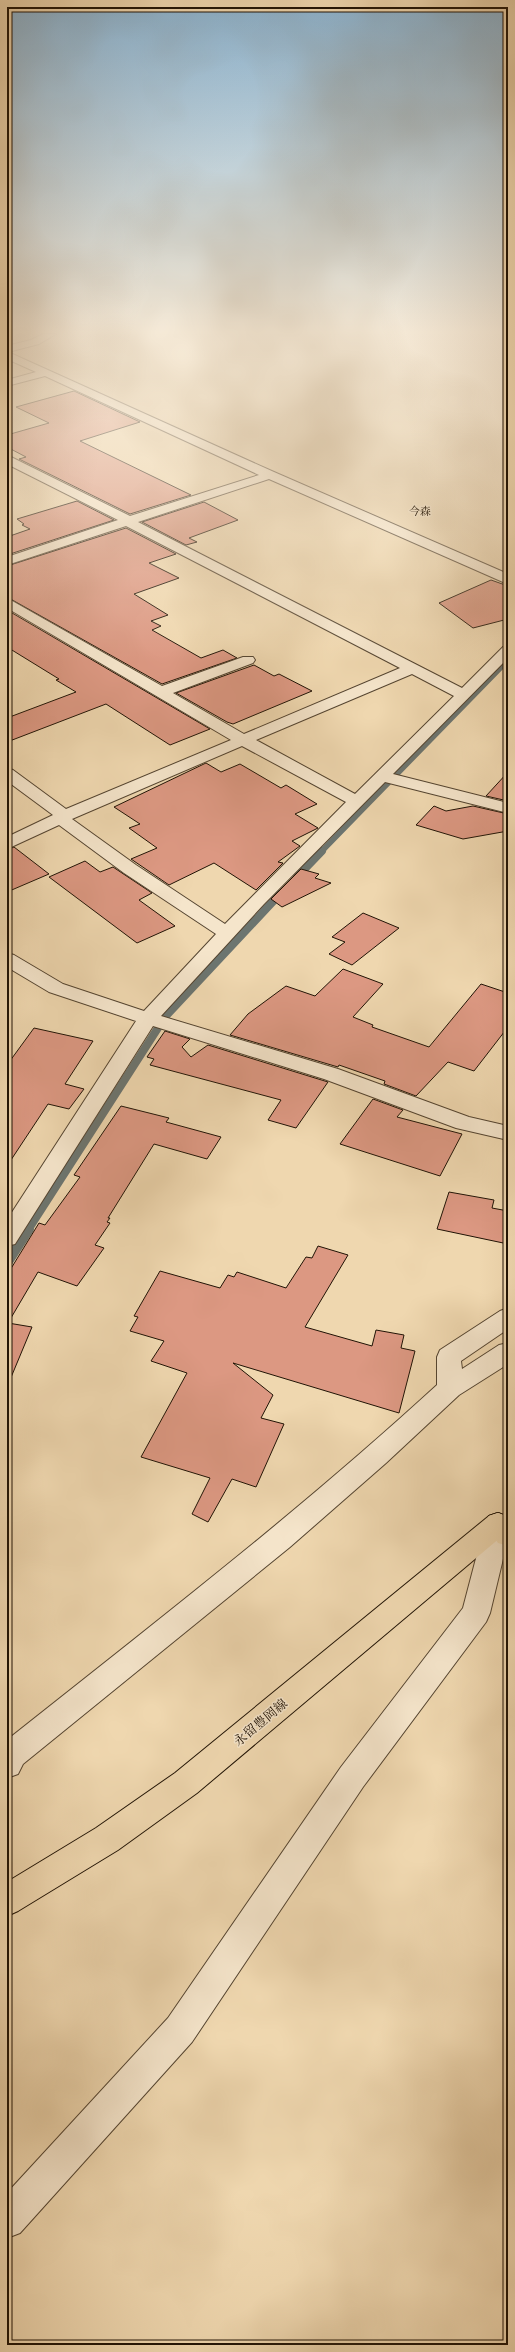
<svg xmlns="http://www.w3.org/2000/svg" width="515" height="2352" font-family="Alegreya,'Noto Serif JP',serif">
<rect width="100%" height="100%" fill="#efd7af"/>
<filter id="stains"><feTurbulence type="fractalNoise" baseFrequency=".005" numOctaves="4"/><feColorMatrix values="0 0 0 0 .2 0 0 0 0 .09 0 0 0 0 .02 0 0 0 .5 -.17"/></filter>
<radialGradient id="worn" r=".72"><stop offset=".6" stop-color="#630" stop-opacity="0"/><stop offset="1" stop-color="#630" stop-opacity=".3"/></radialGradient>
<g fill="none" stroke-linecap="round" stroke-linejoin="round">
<path stroke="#6c7570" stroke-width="5.5" d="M 321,852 L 508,660"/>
<g stroke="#6c7570" stroke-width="8">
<path d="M 297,877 L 322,851"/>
<path d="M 28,1230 L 165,1017 L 280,894"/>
</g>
<path stroke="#6c7570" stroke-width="10" d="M 7,1263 L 29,1229"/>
</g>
<g fill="#dc9882" stroke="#201305">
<path d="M 74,391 L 140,422 L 80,441 L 191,495 L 130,514 L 19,459 L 26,457 L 7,447 L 7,435 L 49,423 L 16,407 Z"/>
<path d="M 77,501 L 114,520 L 7,555 L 7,537 L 30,529 L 22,525 L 24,524 L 17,519 Z"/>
<path d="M 204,502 L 238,520 L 189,538 L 197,542 L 186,545 L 142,522 Z"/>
<path d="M 126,528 L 176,554 L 149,563 L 179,578 L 134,594 L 168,615 L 151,621 L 161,626 L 152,630 L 201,658 L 223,650 L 237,658 L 162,684 L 7,597 L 7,566 Z"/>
<path d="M 491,580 L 508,586 L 508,619 L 473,628 L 439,603 Z"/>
<path d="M 7,610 L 210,729 L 170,745 L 106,704 L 7,742 L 7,718 L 76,692 L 56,680 L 59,679 L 7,647 Z"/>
<path d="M 254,665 L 274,676 L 279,674 L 312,691 L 233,724 L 227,722 L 176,693 Z"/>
<path d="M 206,763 L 221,772 L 240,764 L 281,788 L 286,785 L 317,804 L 295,814 L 318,828 L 292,841 L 300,846 L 278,862 L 283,863 L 256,890 L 214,863 L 169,885 L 131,859 L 157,848 L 129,828 L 140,824 L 114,807 Z"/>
<path d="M 508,772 L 508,801 L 486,796 Z"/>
<path d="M 434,806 L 446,811 L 473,806 L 508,814 L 508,831 L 463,839 L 416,825 Z"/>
<path d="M 14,847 L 49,874 L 7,892 L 7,850 Z"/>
<path d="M 85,861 L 100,872 L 113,867 L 152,893 L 139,900 L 175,926 L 137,943 L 49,877 Z"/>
<path d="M 301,869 L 319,874 L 315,878 L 331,883 L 282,907 L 271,899 Z"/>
<path d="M 363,913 L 399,928 L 352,965 L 329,954 L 345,942 L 332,937 Z"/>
<path d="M 343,969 L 383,984 L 353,1017 L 373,1025 L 372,1027 L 429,1047 L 481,984 L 508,993 L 508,1027 L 474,1071 L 448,1062 L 416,1096 L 384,1084 L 385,1081 L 339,1065 L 338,1067 L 230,1035 L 248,1014 L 286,986 L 315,996 Z"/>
<path d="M 34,1028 L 93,1041 L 65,1084 L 84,1089 L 69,1109 L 48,1104 L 7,1166 L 7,1065 Z"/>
<path d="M 165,1031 L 190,1039 L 182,1047 L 191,1057 L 208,1045 L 328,1082 L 296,1128 L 268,1120 L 281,1100 L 150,1065 L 154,1059 L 147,1057 Z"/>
<path d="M 373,1099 L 403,1110 L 397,1117 L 462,1134 L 440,1176 L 340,1144 Z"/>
<path d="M 121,1106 L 169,1118 L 166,1122 L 221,1137 L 207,1159 L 154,1144 L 108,1218 L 110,1218 L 107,1222 L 110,1223 L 95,1245 L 104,1248 L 77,1286 L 38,1272 L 8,1323 L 32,1327 L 7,1387 L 7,1275 L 39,1223 L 45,1225 L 80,1177 L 74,1175 Z"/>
<path d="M 449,1192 L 494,1200 L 492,1208 L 508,1211 L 508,1244 L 437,1229 Z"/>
<path d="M 318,1246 L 348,1255 L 305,1327 L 372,1346 L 376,1330 L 404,1335 L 401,1348 L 415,1351 L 399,1413 L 233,1363 L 273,1395 L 261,1418 L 284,1424 L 256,1487 L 232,1479 L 208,1522 L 192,1514 L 210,1478 L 141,1457 L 187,1373 L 151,1361 L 164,1341 L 130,1331 L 138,1317 L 134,1316 L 160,1271 L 220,1288 L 228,1275 L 234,1277 L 237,1272 L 286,1288 L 306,1257 L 312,1258 Z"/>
</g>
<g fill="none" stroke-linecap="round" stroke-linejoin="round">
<defs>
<g id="minor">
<path d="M 43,334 L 56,334 L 39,344 L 8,352 L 274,472 L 508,574 L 508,583 L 503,582 L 269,479 L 138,522 L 462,688 L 503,647 L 508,646 L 508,658 L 393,774 L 508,803 L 508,813 L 385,782 L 264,904 L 161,1016 L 338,1069 L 469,1117 L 508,1126 L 508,1140 L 456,1128 L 324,1079 L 153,1026 L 15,1244 L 7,1246 L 7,1220 L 136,1021 L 49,992 L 7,967 L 7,953 L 14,955 L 63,984 L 144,1011 L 216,934 L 124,873 L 59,825 L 7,849 L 7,837 L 53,815 L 7,781 L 7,768 L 13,770 L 66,809 L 231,740 L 7,608 L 7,598 L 162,686 L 243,657 L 253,657 L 255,660 L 253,663 L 173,693 L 244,734 L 400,668 L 126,526 L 7,565 L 7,557 L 118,520 L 7,464 L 7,455 L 130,516 L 259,475 L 45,376 L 7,386 L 7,380 L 36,372 L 7,359 L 7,346 L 31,340 ZM 412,674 L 454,696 L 355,794 L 256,740 ZM 242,746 L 346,802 L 225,924 L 136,865 L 72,819 Z"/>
<path d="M 508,1308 L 508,1329 L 461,1361 L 462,1369 L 499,1345 L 508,1343 L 508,1364 L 459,1395 L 386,1463 L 290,1547 L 23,1764 L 18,1774 L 7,1778 L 7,1740 C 153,1624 300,1511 437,1385 L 437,1357 L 440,1350 L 500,1311 Z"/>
<path d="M 498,1513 L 508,1517 L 508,1538 L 490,1613 L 486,1622 L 363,1787 L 192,2042 L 20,2233 L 7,2238 L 7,2193 L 168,2018 L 341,1767 L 463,1608 L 485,1524 L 489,1516 Z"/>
</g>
<path id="major" d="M 498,1513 L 508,1517 L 507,1532 L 197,1793 L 118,1850 L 18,1911 L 7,1916 L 7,1882 L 96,1828 L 175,1773 L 489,1516 Z"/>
<path id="highway" d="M 498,1513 L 508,1517 L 508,1546 L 498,1543 L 485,1524 L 489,1516 Z"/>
</defs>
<use href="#minor" stroke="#544430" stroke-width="2"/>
<use href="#major" stroke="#201305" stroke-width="2"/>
<use href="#highway" stroke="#201305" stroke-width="2"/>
<use href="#minor" fill="#f5e5cb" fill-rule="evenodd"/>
<use href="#major" fill="#efd7af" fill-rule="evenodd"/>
<use href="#highway" fill="#efd7af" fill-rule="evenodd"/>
</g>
<linearGradient id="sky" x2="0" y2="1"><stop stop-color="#8bb5d4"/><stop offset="0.5" stop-color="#f8eddb"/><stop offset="1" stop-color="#f8eddb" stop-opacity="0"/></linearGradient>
<rect width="515" height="663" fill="url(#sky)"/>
<g text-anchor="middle" stroke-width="3" stroke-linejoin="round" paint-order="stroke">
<g font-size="11" fill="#201305" stroke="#f5e5cb">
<text x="420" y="515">今森</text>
</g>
<g font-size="13" fill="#201305" stroke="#f5e5cb">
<text transform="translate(260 1722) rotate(-40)" y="5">永留豊岡線</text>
</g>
</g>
<rect width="515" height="2352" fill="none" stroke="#efd7af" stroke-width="24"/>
<rect x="8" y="8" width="499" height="2336" fill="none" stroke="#201305" stroke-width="2"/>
<rect x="12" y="12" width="491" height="2328" fill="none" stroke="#201305"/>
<rect width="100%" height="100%" filter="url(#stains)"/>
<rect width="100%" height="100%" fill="url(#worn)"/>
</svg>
